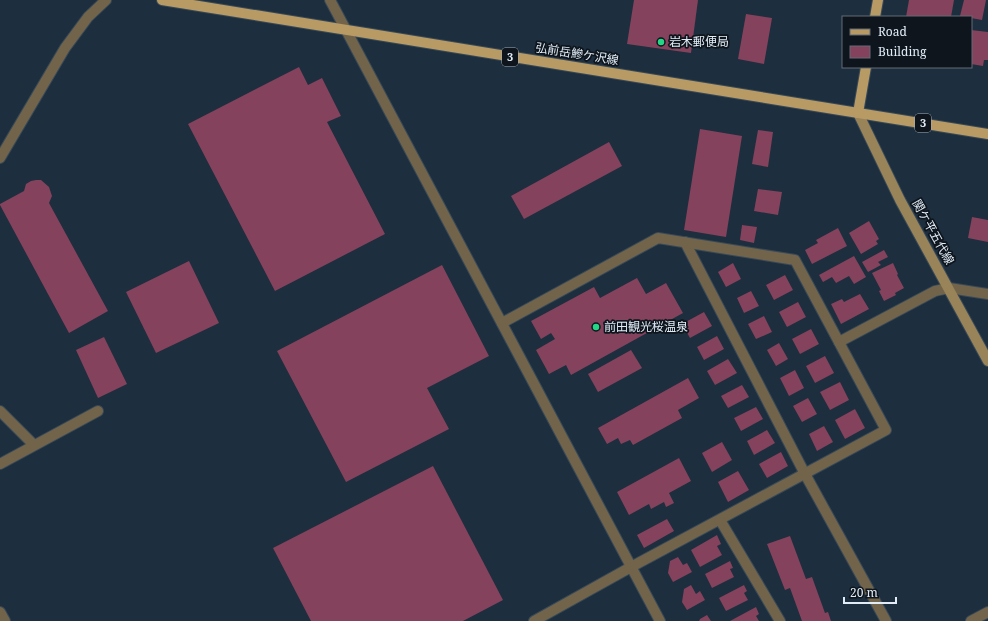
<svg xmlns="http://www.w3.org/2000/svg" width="988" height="621" font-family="'Noto Serif','Noto Sans JP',serif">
<rect width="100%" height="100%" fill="#1d2e3e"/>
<g fill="#84425c">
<path d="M 634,0 L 698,0 L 691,53 L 627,44 Z"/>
<path d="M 909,0 L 954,0 L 951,17 L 906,17 Z"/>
<path d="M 964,0 L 986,0 L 982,20 L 971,18 L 971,17 L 960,16 Z"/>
<path d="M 746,14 L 772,18 L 764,64 L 738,59 Z"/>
<path d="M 971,30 L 988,32 L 988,60 L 984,60 L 983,66 L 971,64 Z"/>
<path d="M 299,67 L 308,85 L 322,78 L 341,116 L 327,122 L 385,234 L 275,291 L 188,124 Z"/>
<path d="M 700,129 L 742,136 L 726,237 L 684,230 Z"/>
<path d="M 758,130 L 773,132 L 768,167 L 752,164 Z"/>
<path d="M 609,142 L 622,166 L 524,219 L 511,196 Z"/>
<path d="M 36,180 L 41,180 L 49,187 L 52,196 L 49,203 L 108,311 L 69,333 L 0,205 L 0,204 L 24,191 L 26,184 L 31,181 Z"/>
<path d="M 758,189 L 782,192 L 778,215 L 754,211 Z"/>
<path d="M 972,217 L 988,220 L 988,242 L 968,238 Z"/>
<path d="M 869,221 L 879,239 L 876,241 L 878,244 L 861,254 L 849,233 Z"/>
<path d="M 742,225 L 757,227 L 754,243 L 740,240 Z"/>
<path d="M 838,228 L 847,246 L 812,264 L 805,250 L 818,243 L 816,240 Z"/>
<path d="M 884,250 L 888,257 L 878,262 L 881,265 L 868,272 L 862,262 Z"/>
<path d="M 854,256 L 866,277 L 854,284 L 849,276 L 836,283 L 832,277 L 823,282 L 819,275 Z"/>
<path d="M 189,261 L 219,323 L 156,353 L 126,292 Z"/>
<path d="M 733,263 L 741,279 L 726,287 L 718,272 Z"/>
<path d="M 893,263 L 898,274 L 897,275 L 904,288 L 895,293 L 896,295 L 884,301 L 879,291 L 881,290 L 872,273 Z"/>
<path d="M 442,265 L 489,356 L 427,388 L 449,429 L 346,482 L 277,351 Z"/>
<path d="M 785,275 L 793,290 L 774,300 L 766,285 Z"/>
<path d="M 637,278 L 646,294 L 666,283 L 683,313 L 571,375 L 566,365 L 549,374 L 536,350 L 555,339 L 551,333 L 541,339 L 531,321 L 594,287 L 600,298 Z"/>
<path d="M 751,291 L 759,306 L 744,313 L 737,298 Z"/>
<path d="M 860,294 L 869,309 L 841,324 L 831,304 L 842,299 L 844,302 Z"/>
<path d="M 798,302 L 806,317 L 787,327 L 779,312 Z"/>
<path d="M 704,312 L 712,326 L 690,338 L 682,324 Z"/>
<path d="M 764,316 L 772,332 L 756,339 L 748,324 Z"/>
<path d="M 811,329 L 819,344 L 800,354 L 792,339 Z"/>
<path d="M 717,336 L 724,349 L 704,360 L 697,347 Z"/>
<path d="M 104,337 L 127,384 L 98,398 L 76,350 Z"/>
<path d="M 779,343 L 788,359 L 776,366 L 767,350 Z"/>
<path d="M 631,350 L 642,368 L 598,392 L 588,374 Z"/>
<path d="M 825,356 L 834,373 L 815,383 L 806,366 Z"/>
<path d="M 728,359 L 737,373 L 715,385 L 707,371 Z"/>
<path d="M 795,370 L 804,388 L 789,396 L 780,378 Z"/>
<path d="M 688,378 L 699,398 L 678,410 L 682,418 L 633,445 L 630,440 L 621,444 L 618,438 L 607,444 L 598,428 Z"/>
<path d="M 840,382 L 849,400 L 830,410 L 820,392 Z"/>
<path d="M 742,385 L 749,397 L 728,408 L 721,396 Z"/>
<path d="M 808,398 L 817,414 L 802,422 L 793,406 Z"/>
<path d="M 756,407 L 763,419 L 741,431 L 734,418 Z"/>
<path d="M 855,409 L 865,428 L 845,439 L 835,420 Z"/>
<path d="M 824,426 L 833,442 L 817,451 L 809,434 Z"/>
<path d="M 767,430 L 775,443 L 754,455 L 747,441 Z"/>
<path d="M 722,442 L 732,460 L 712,472 L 702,453 Z"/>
<path d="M 781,452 L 788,466 L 767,478 L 759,464 Z"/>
<path d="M 679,458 L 691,481 L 669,493 L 674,503 L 666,507 L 664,502 L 651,509 L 649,504 L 629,515 L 617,492 Z"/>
<path d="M 433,466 L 503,600 L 463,621 L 311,621 L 273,548 Z"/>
<path d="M 738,471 L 749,490 L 728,502 L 718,482 Z"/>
<path d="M 667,519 L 674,531 L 644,548 L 637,535 Z"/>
<path d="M 717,535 L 721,544 L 717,546 L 722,555 L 700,567 L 691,550 Z"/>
<path d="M 790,536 L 806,579 L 812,577 L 825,613 L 828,612 L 831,621 L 802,621 L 790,588 L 785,590 L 767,544 Z"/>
<path d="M 678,557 L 683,565 L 687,563 L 692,572 L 673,582 L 668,573 L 670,561 Z"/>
<path d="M 730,561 L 733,568 L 730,569 L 734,577 L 712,588 L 705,574 Z"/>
<path d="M 691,585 L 696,594 L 700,591 L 705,600 L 687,610 L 682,602 L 684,589 Z"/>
<path d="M 744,585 L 747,591 L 744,593 L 748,600 L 726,611 L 719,598 Z"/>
<path d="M 756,607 L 759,614 L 756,616 L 759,621 L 730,621 Z"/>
<path d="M 707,615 L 711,621 L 699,621 L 700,619 Z"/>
</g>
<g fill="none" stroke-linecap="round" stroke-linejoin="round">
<defs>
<g id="minor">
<path d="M 330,0 L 346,30"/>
<path d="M 685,242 L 805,474 L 886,621"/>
<path d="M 502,323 L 658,238 L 795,260 L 886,430 L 631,567 L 534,621"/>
<path d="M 839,342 L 935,291 L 949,288 L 988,294"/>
<path d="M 0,411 L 34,445"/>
<path d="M 0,464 L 98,411"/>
<path d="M 720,520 L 780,621"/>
<path d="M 0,612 L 5,621"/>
</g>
<g id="tertiary">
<path d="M 346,30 L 660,621"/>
<path d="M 0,158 L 65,48 L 88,17 L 106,0"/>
<path d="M 971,621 L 988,612"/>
</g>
<path id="secondary" d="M 858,113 L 900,200 L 988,361"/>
<g id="primary">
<path d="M 162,0 L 988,134"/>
<path d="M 875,17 L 878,0"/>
<path d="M 858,113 L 866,67"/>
</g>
</defs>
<use href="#minor" stroke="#384958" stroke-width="12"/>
<use href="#tertiary" stroke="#384958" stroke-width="12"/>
<use href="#secondary" stroke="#384958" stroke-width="12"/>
<use href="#primary" stroke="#384958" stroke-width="12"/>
<use href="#minor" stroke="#72644a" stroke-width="10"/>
<use href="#tertiary" stroke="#72644a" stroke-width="10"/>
<use href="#secondary" stroke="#998359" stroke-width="10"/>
<use href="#primary" stroke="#b89b64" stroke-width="10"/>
</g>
<g fill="#22d887" stroke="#0e151d" stroke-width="1.5">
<circle cx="661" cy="42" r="4"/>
<circle cx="596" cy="327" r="4"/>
</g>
<g text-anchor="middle" stroke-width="3.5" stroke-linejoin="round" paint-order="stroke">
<g fill="#0e151d" stroke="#a2acb6" stroke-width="1">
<rect x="502" y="48" width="16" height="18" rx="3"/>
<rect x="915" y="114" width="16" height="18" rx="3"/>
</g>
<g font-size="11" font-weight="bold" fill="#e1ecf7">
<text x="510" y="61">3</text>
<text x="923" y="127">3</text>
</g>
<g font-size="12" fill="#e1ecf7" stroke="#0e151d" text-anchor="start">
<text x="669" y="46">岩木郵便局</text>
<text x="604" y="331">前田観光桜温泉</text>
</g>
<g font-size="12" fill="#e1ecf7" stroke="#0e151d">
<text transform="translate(577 54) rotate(9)" y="4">弘前岳鰺ケ沢線</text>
<text transform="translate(933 232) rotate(61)" y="4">関ケ平五代線</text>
</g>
</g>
<rect x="842" y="16" width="130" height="52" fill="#0e151d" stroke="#626b74"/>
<rect x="850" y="29" width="20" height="6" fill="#b89b64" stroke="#626b74"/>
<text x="878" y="36" font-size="12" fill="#e1ecf7">Road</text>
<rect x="850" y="46" width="20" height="12" fill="#84425c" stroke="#626b74"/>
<text x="878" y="56" font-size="12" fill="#e1ecf7">Building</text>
<path d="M844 597v6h52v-6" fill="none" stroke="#e1ecf7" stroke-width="2"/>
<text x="850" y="597" font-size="12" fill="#e1ecf7" stroke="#0e151d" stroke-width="3" paint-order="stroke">20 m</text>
</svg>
